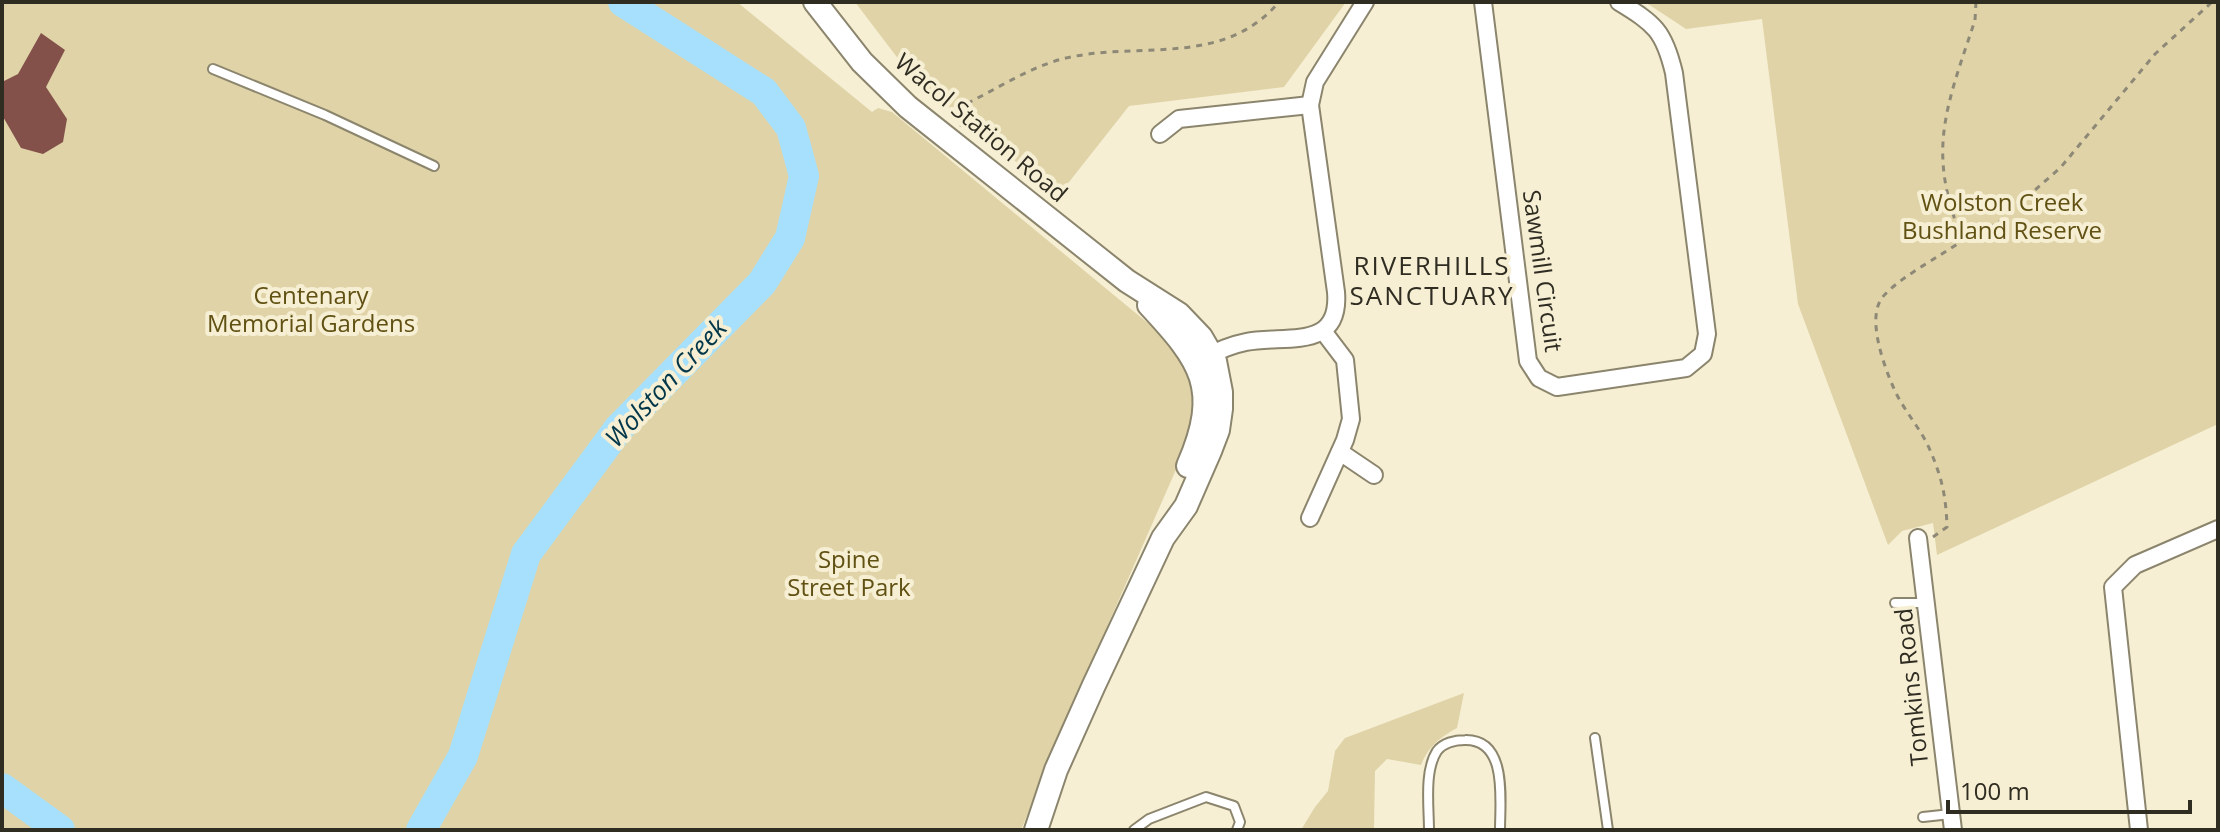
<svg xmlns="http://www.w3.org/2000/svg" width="2220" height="832" font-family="'Open Sans',sans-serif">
<rect width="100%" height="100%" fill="#f6efd4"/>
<g fill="#dfd3a7">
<path d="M 2,2 L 737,2 L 872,112 L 878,108 L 892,112 L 1172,343 L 1180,350 L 1197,395 L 1189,440 L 1078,693 L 1021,830 L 2,830 Z"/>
<path d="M 855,2 L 1346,2 L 1284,87 L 1129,106 L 1058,196 L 912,77 Z"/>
<path d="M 1645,2 L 2218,2 L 2218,424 L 1937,555 L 1933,523 L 1902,531 L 1888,545 L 1798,304 L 1762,19 L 1686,29 Z"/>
<path d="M 1464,693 L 1457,728 C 1439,738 1429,746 1421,765 L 1387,759 L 1375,771 L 1374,830 L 1301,830 L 1315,807 L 1328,791 L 1335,751 L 1345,738 Z"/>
</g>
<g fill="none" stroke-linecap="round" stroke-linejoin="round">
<g stroke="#a6e0fc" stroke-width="30">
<path d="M 2,788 L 60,830"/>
<path d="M 421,830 L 463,756 L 526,554 L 619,428 L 762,283 L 790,238 L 804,176 L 791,128 L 764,92 L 623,2"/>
</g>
</g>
<path fill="#83504a" d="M 41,33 L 65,50 L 46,87 L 67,119 L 63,142 L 43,154 L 21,148 L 2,115 L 2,82 L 18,74 Z"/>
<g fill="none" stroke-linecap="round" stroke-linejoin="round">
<defs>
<g id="lane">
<path d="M 213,69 L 325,115 L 434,166"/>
<path d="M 1895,603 L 1927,603"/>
<path d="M 1595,738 L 1608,830"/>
<path d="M 1923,817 L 1951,814"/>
<path d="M 1134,830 L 1149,819 L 1206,797 L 1234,806 L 1240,822 L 1237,830"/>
<path d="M 1429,830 C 1429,807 1424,771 1437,751 C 1443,743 1455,740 1465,740 C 1508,739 1500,800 1500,830"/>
</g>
<g id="street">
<path d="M 1483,2 L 1528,361 L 1539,378 L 1557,387 L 1686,368 L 1703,354 L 1707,334 L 1674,73 C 1664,31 1655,24 1619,2"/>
<path d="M 1160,134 L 1179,119 L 1310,105"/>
<path d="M 1204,358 C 1217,351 1231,345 1246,342 C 1284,334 1341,352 1336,292 L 1310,105 L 1315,82 L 1365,2"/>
<path d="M 1340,452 L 1374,475"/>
<path d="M 1310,518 L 1345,440 L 1351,419 L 1345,360 L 1323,331"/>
<path d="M 1918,538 L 1953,830"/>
<path d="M 2139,830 L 2113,587 L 2135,565 L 2218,529"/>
</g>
<g id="secondary">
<path d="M 815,2 L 862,62 L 908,107 L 1127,281 L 1179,314 L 1201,337 L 1215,361 L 1221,392 L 1221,409 L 1218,430 L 1210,451 L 1186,506 L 1163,538 L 1094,685 L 1056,770 L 1036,830"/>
<path d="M 1149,305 C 1201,361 1222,388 1188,466"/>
</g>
</defs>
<use href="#lane" stroke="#8c856d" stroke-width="12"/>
<use href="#street" stroke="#8c856d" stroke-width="20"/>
<use href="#secondary" stroke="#8c856d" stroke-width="26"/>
<g stroke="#8e8977" stroke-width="3" stroke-dasharray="6 6" stroke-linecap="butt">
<path d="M 1976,2 L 1975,20 C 1961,64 1940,114 1943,161 C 1944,188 1953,215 1962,241 L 1998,223 L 2061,167 L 2155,54 L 2212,2"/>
<path d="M 961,127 L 968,103 C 1002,86 1038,62 1076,56 C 1148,43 1225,65 1279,2"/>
<path d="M 1933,537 L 1947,527 C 1946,496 1942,478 1930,450 C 1921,429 1905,412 1895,391 C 1885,369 1866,319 1882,298 C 1895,280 1942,255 1962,241"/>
</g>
<use href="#lane" stroke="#fff" stroke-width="8"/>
<use href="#street" stroke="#fff" stroke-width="16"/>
<use href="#secondary" stroke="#fff" stroke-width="22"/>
</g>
<g text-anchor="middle" stroke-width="8" stroke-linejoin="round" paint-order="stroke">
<g font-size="24" fill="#2f2c22" stroke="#f6efd4">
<text transform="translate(981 128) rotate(40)" y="8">Wacol Station Road</text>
<text transform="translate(1542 271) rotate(82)" y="8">Sawmill Circuit</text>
<text transform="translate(1912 687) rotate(-96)" y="8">Tomkins Road</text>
</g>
<g font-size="24" fill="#615113" stroke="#f6efd4">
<text x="2002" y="211">Wolston Creek<tspan x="2002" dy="28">Bushland Reserve</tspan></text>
<text x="311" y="304">Centenary<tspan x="311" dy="28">Memorial Gardens</tspan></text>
<text x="849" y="568">Spine<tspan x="849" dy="28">Street Park</tspan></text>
</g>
<g font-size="26" letter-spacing="2" fill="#2f2c22" stroke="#f6efd4">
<text x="1432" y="275">RIVERHILLS<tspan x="1432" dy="30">SANCTUARY</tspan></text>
</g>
<g font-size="26" font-style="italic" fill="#02374a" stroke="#f6efd4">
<text transform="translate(666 383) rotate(-47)" y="9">Wolston Creek</text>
</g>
</g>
<rect width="2220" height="832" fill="none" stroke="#2f2c22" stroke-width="8"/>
<path d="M1948 800v12h242v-12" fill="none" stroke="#2f2c22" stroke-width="4"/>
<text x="1960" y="800" font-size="24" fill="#2f2c22" stroke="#f6efd4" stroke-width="6" paint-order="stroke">100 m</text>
</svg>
